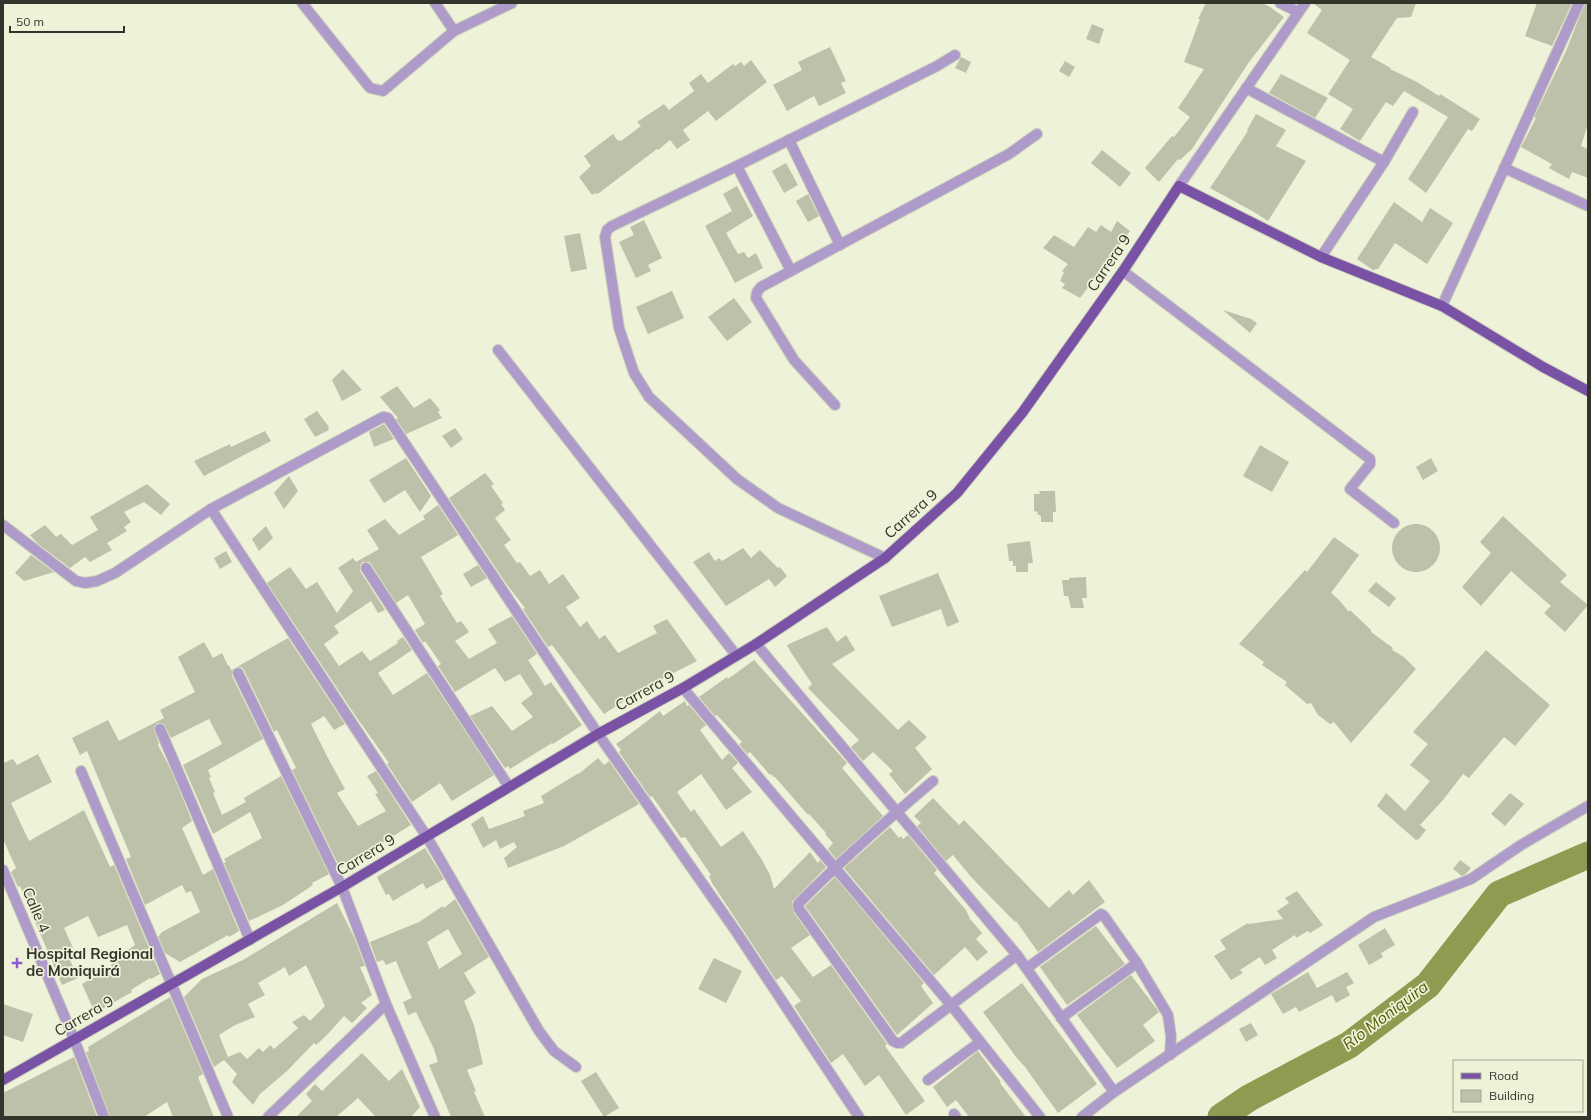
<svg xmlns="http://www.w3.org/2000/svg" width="1591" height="1120" font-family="Mulish,sans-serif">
<rect width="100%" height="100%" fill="#eef2d9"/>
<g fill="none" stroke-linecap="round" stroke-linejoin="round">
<path stroke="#919a51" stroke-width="27" d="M 1221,1117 L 1249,1098 L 1349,1045 L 1428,985 L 1499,894 L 1588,855"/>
</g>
<g fill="#bdc1a9" fill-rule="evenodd">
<path d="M 1206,3 L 1262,3 L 1270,7 L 1284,17 L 1249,62 L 1192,149 L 1180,160 L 1178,159 L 1159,182 L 1145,168 L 1172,136 L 1174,137 L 1190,117 L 1178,108 L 1204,69 L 1184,62 L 1200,19 L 1198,19 Z"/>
<path d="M 1313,3 L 1416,3 L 1411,17 L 1397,18 L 1371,57 L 1391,68 L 1390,69 L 1417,82 L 1439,96 L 1440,94 L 1480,119 L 1472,131 L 1468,129 L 1426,193 L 1408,179 L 1448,117 L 1404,91 L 1393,106 L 1386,102 L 1360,141 L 1340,129 L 1353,109 L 1328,94 L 1350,60 L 1307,33 L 1322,10 Z"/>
<path d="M 1537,3 L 1572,3 L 1552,46 L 1525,36 Z"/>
<path d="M 1585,3 L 1588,3 L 1588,124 L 1581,146 L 1588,149 L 1588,178 L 1572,172 L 1569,179 L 1549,168 L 1552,164 L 1521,147 L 1536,118 L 1534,117 L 1566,51 Z"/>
<path d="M 1092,24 L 1104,29 L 1099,44 L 1086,39 Z"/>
<path d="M 830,47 L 846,81 L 841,83 L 846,93 L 819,106 L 814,96 L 787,111 L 773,85 L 802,70 L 798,62 Z"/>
<path d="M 961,57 L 971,62 L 966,73 L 955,68 Z"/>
<path d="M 751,60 L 767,82 L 716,121 L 708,111 L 683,130 L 690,140 L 677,149 L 670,140 L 658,150 L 657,149 L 599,193 L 596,194 L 595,193 L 592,195 L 579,177 L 591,166 L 584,156 L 613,134 L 618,141 L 619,140 L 621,141 L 641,126 L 637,122 L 664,104 L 669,110 L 694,91 L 689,83 L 701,74 L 708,83 L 733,64 L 735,66 L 741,62 L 744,66 Z"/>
<path d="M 1065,61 L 1075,67 L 1069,77 L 1059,71 Z"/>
<path d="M 1281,74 L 1328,98 L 1315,118 L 1269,93 Z"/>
<path d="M 1256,114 L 1286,130 L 1276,146 L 1306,161 L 1268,221 L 1254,212 L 1210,188 L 1248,131 L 1247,130 Z"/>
<path d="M 1102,150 L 1131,173 L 1120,187 L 1091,163 Z"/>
<path d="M 786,163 L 798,185 L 784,193 L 772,171 Z"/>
<path d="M 737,186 L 753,216 L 726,233 L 738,254 L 744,252 L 748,258 L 756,253 L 763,268 L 735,283 L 705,226 L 732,211 L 723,194 Z"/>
<path d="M 808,194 L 819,216 L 808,222 L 796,201 Z"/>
<path d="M 1394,202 L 1422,222 L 1430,208 L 1453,223 L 1427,264 L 1395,243 L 1378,269 L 1373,270 L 1357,259 Z"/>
<path d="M 644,220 L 662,258 L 648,265 L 651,271 L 636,278 L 619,242 L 634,235 L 630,227 Z"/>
<path d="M 1117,221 L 1130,231 L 1080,298 L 1062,288 L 1065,284 L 1060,281 L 1064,272 L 1062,271 L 1068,264 L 1043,248 L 1054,235 L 1074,247 L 1088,227 L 1096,232 L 1101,225 L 1111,232 Z"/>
<path d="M 580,233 L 587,269 L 571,272 L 564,236 Z"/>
<path d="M 672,291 L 684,318 L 648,334 L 636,307 Z"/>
<path d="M 734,298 L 752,322 L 727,341 L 708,317 Z"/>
<path d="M 1223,310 L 1251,319 L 1257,323 L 1250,333 Z"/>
<path d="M 343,369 L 362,390 L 342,401 L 332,380 Z"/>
<path d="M 397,386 L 414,408 L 430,398 L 440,410 L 438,412 L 442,418 L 406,434 L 396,419 L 398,418 L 380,397 Z"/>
<path d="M 317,411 L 329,427 L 328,428 L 329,430 L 315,437 L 304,419 Z"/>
<path d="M 384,424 L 394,439 L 374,447 L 369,432 Z"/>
<path d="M 455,428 L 463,439 L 451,448 L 442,436 Z"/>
<path d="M 265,431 L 271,441 L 204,476 L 194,461 L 230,444 L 231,447 Z"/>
<path d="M 1260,445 L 1289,462 L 1272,492 L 1243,476 Z"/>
<path d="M 406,458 L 431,496 L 420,512 L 405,490 L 384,503 L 369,480 Z"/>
<path d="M 1431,458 L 1438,471 L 1423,480 L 1416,467 Z"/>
<path d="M 485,473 L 494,484 L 491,486 L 503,503 L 501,504 L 505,510 L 495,518 L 511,540 L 504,545 L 517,563 L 520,562 L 530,576 L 540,570 L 549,584 L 563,574 L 580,598 L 566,607 L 580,627 L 587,621 L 599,639 L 605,635 L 618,653 L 657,633 L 653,626 L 667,619 L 697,661 L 648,686 L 604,714 L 552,645 L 548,647 L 523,609 L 525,608 L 505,582 L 449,498 Z"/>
<path d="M 289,476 L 298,491 L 284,509 L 274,493 Z"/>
<path d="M 147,484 L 170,504 L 161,515 L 144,502 L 124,512 L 131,522 L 124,527 L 127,531 L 107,543 L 112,550 L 90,562 L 85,557 L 70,568 L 38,544 L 30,535 L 45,525 L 56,537 L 61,534 L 72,545 L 98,530 L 90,517 Z"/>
<path d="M 1039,491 L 1055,491 L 1056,512 L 1053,512 L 1053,522 L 1041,522 L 1041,516 L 1037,514 L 1038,512 L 1034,511 L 1034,494 L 1040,494 Z"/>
<path d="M 438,505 L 458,535 L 421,557 L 443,594 L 440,596 L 457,623 L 461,621 L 469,632 L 455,641 L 469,659 L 497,643 L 488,629 L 512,616 L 537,654 L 528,660 L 545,686 L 551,682 L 582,725 L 553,744 L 552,743 L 510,769 L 508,766 L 505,768 L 470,716 L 492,706 L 512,731 L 533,717 L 521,703 L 533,694 L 520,674 L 505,682 L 495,668 L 455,692 L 438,666 L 441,664 L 425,641 L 423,643 L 415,630 L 425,624 L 408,595 L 396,603 L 371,564 L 369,562 L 363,562 L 360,565 L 360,571 L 385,610 L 378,613 L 371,601 L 334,626 L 339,633 L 324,644 L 339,666 L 362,651 L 370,661 L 398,643 L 397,641 L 403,637 L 412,650 L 378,673 L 393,695 L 427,673 L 494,775 L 452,801 L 440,783 L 412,802 L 387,764 L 389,763 L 357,718 L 267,583 L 290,567 L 306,589 L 317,582 L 337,613 L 353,591 L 338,568 L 353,558 L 356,562 L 379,549 L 367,530 L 385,519 L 399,535 L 425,519 L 423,516 Z"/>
<path d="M 1503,516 L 1567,575 L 1560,582 L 1588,605 L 1565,632 L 1544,613 L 1551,606 L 1511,571 L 1481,606 L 1462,587 L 1491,553 L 1480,542 Z"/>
<circle cx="1416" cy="548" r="24"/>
<path d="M 266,526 L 273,538 L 259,551 L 252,539 Z"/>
<path d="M 1334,537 L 1359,555 L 1331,593 L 1339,600 L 1349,612 L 1350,610 L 1371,630 L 1371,632 L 1393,648 L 1392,650 L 1404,657 L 1416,669 L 1351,743 L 1334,722 L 1330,724 L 1318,715 L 1311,703 L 1307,704 L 1285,685 L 1287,682 L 1262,665 L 1264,662 L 1239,644 L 1305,570 L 1307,572 Z"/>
<path d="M 1030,541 L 1033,563 L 1028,563 L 1028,572 L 1016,572 L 1016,566 L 1013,566 L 1013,561 L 1009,561 L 1007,544 Z"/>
<path d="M 743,548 L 751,558 L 760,550 L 778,568 L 780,567 L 787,576 L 775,587 L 769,579 L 726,606 L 693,562 L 709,552 L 715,561 L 719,558 L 722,561 Z"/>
<path d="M 226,551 L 232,562 L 220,569 L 214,558 Z"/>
<path d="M 31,555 L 54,572 L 24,581 L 15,573 Z"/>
<path d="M 478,565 L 487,578 L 471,587 L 463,574 Z"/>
<path d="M 938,573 L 959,622 L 947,627 L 941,609 L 892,627 L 879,596 Z"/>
<path d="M 1086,577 L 1087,598 L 1082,598 L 1084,608 L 1071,608 L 1068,596 L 1064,596 L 1062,580 L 1069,580 L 1069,578 Z"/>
<path d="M 1376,582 L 1396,598 L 1389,607 L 1368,591 Z"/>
<path d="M 827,627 L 837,642 L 846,635 L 855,650 L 832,664 L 898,730 L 909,720 L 927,737 L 915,748 L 932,769 L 905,794 L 889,774 L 893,771 L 873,752 L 863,761 L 851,747 L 859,740 L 808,688 L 812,684 L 790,651 L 787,645 Z"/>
<path d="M 288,638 L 345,724 L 334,730 L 324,716 L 311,724 L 329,760 L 345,789 L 337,793 L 358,826 L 386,811 L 375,794 L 378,793 L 367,776 L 376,771 L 411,825 L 372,849 L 373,850 L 340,868 L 292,770 L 296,768 L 277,730 L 274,732 L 244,670 L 241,667 L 237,667 Z"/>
<path d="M 204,642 L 213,658 L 222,653 L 228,666 L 229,665 L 231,670 L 233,669 L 232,676 L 263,739 L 208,770 L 211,777 L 209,778 L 215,792 L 213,793 L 222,815 L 246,802 L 244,798 L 281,776 L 329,874 L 312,883 L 313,885 L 283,905 L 249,921 L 224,863 L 226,862 L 224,859 L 262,838 L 250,812 L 213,834 L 183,765 L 222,744 L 209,719 L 171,738 L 164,724 L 157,723 L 154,729 L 159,744 L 158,745 L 171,770 L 192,821 L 182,828 L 203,875 L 213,869 L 239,931 L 229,937 L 228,935 L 180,962 L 165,953 L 158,937 L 162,932 L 200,912 L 191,891 L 186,893 L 182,885 L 145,905 L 126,859 L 131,857 L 87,751 L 80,755 L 72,738 L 108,720 L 119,741 L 164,718 L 160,710 L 195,692 L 178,657 Z"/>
<path d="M 1486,650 L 1550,705 L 1515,746 L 1504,737 L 1469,778 L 1463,774 L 1443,800 L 1420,825 L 1426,830 L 1419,839 L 1416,840 L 1377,806 L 1386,793 L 1405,811 L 1430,781 L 1410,765 L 1428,744 L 1413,732 Z"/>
<path d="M 754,660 L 847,763 L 842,768 L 883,816 L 836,859 L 828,849 L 833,843 L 825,834 L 826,833 L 809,814 L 808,815 L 775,777 L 774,777 L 771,774 L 770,775 L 750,752 L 747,754 L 739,744 L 742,742 L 717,715 L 715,716 L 699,697 L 727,677 L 728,679 Z"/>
<path d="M 685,701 L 687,706 L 689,705 L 706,725 L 700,730 L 722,760 L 729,753 L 738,763 L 732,768 L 752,792 L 726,810 L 701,774 L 677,792 L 691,812 L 694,809 L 721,847 L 743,831 L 762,860 L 770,875 L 774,889 L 810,852 L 818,863 L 820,860 L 826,867 L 792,902 L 794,913 L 810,935 L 791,948 L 813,977 L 831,965 L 887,1044 L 885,1046 L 925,1101 L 906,1115 L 879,1075 L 865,1086 L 843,1054 L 831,1063 L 794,1006 L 801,1001 L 782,976 L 776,980 L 712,883 L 709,876 L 711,875 L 685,837 L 681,838 L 652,796 L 650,797 L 619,752 L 621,750 L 616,744 L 638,728 L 660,711 L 663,716 Z"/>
<path d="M 38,754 L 52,782 L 11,803 L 29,841 L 84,810 L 110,867 L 114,865 L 160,974 L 151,979 L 150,978 L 131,990 L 132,992 L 95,1013 L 82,984 L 112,968 L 111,965 L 123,957 L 122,954 L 135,945 L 127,925 L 98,937 L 88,916 L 64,928 L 73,948 L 66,951 L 78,978 L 62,985 L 20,886 L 18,887 L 11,872 L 16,868 L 3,839 L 3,763 L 13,759 L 17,765 Z"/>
<path d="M 598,758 L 604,765 L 609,761 L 639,804 L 564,846 L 508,868 L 504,858 L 517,847 L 514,842 L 500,849 L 496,840 L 483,848 L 471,824 L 483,816 L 489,829 L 525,816 L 523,811 L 544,803 L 541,796 L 577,774 L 580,773 Z"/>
<path d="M 1510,793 L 1524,804 L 1505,826 L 1491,814 Z"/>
<path d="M 933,798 L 959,825 L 964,820 L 1049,908 L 1069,890 L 1073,895 L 1089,880 L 1105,902 L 1038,952 L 1016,921 L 1015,922 L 971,877 L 953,855 L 946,861 L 917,826 L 921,823 L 914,816 Z"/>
<path d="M 890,827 L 899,838 L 901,836 L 903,839 L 908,835 L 937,870 L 934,873 L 966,910 L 970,919 L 982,933 L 976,939 L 988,952 L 977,961 L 965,947 L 934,975 L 844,868 Z"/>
<path d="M 425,848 L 444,879 L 426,889 L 423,883 L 393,901 L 389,894 L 386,895 L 377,877 Z"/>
<path d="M 1460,860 L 1471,868 L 1466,874 L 1462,876 L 1453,869 Z"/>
<path d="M 835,877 L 924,983 L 921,986 L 933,1003 L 897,1035 L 805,906 Z"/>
<path d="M 1297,891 L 1323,925 L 1310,933 L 1308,931 L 1296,938 L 1295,935 L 1272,950 L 1277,958 L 1265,965 L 1260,957 L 1240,970 L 1243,973 L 1231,980 L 1214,956 L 1226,949 L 1220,940 L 1248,923 L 1249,924 L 1283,919 L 1277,911 L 1289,903 L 1285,898 Z"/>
<path d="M 455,899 L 489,957 L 464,973 L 476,993 L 464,1001 L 474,1025 L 483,1064 L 467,1070 L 476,1091 L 474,1092 L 485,1117 L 451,1117 L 429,1065 L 438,1062 L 434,1049 L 416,1012 L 408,1015 L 403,1002 L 412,998 L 401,973 L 396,961 L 386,965 L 383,960 L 377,962 L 370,942 L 419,922 L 443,906 L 444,908 ZM 448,929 L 462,954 L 439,969 L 427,942 Z"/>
<path d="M 337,903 L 354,937 L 365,966 L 360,967 L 372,995 L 361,1003 L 367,1008 L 352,1023 L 344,1016 L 326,1036 L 316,1045 L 314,1043 L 287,1071 L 260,1094 L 253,1105 L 232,1082 L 237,1074 L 224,1060 L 214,1067 L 184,997 L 202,979 L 243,960 ZM 306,965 L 325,1006 L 310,1021 L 304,1015 L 292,1022 L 298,1028 L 274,1049 L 270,1045 L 263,1052 L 259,1048 L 247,1059 L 240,1052 L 228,1057 L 219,1035 L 235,1025 L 255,1017 L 248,1004 L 265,995 L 258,983 L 285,967 L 289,976 Z"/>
<path d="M 1096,926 L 1125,964 L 1067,1005 L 1040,967 Z"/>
<path d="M 1385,928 L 1395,945 L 1381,953 L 1383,957 L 1369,965 L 1358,945 Z"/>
<path d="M 714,958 L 742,971 L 726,1003 L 698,989 Z"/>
<path d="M 1308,972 L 1317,988 L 1347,972 L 1354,983 L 1346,987 L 1350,995 L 1336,1003 L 1332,995 L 1299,1012 L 1296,1007 L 1283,1014 L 1271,994 Z"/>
<path d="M 1131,975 L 1159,1012 L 1143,1025 L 1155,1041 L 1117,1068 L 1077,1015 Z"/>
<path d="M 1022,983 L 1097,1084 L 1058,1113 L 1025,1067 L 1016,1057 L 983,1012 Z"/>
<path d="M 170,997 L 203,1074 L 198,1077 L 214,1117 L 173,1117 L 167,1102 L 144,1117 L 110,1117 L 86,1052 L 89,1051 L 88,1047 Z"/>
<path d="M 3,1004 L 33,1014 L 23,1042 L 3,1035 Z"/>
<path d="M 1251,1023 L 1258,1035 L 1246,1042 L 1239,1029 Z"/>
<path d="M 978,1051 L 1001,1082 L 1000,1083 L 1026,1117 L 969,1117 L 956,1100 L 947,1107 L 933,1087 Z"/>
<path d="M 362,1053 L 389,1081 L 402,1069 L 420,1107 L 411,1117 L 376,1117 L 358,1098 L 336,1117 L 296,1117 L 312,1101 L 306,1094 L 315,1084 L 322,1091 Z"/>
<path d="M 74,1057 L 97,1117 L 3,1117 L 3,1093 Z"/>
<path d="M 596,1072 L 619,1108 L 604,1117 L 581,1081 Z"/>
</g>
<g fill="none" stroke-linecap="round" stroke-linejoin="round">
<defs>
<g id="minor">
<path d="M 302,3 L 370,88 L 383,91 L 454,31 L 512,3"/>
<path d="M 435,3 L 454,31"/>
<path d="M 1280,3 L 1298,12"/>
<path d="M 1246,88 L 1384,162"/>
<path d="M 789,140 L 840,245"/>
<path d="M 737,166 L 791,271"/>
<path d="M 1504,168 L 1588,206"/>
<path d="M 1179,186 L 1305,3"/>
<path d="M 1321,257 L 1384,162 L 1413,112"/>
<path d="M 1123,271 L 1370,459 L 1370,464 L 1350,489 L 1394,523"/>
<path d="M 1442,306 L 1579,3"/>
<path d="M 498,350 L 736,655"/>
<path d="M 835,405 L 794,360 L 756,298 L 757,292 L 761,287 L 1009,154 L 1037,134"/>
<path d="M 211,509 L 427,837 L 539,1031 L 554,1051 L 576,1067"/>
<path d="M 3,525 L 76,581 L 85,583 L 97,581 L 115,573 L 211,509 L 383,417 L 388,418 L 598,734 L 735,930 L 859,1117"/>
<path d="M 885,558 L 778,508 L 737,479 L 649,397 L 634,373 L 619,328 L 605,237 L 607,230 L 612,226 L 737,166 L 937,66 L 955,55"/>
<path d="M 366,568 L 509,787"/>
<path d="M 756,644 L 1017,955 L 1114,1092"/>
<path d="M 238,673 L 342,887 L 386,1004 L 435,1117"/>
<path d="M 683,688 L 951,1005 L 1040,1117"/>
<path d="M 160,729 L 250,940"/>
<path d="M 81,771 L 228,1117"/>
<path d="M 933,781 C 887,820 842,860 799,903 L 798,905 L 799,909 L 893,1041 L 897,1043 L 901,1043 L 1017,955"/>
<path d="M 3,870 L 74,1039 L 104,1117"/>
<path d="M 1027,968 L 1101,914 L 1104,916 L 1137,963 L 1168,1015 L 1171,1036 L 1170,1055"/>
<path d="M 1061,1018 L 1137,963"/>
<path d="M 928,1080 L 980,1042"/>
<path d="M 954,1114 L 956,1117"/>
<path d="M 268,1117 L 386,1004"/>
<path d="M 1082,1117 L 1114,1092 L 1374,917 L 1471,879 L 1521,845 L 1588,806"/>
</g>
<path id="major" d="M 3,1080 L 342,887 L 598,734 L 683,688 L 756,644 L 885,558 L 957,493 L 1022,413 L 1123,271 L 1179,186 L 1321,257 L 1442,306 L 1543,367 L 1588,391"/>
</defs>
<use href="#minor" stroke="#ccd0ba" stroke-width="12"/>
<use href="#major" stroke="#ccd0ba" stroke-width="12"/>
<use href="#minor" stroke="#ae9bca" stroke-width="10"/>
<use href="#major" stroke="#7952a6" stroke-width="10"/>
</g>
<path fill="#9359d1" stroke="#eef2d9" stroke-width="1.5" d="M15 957h4v4h4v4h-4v4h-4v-4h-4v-4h4z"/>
<g text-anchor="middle" stroke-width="3.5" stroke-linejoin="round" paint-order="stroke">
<g font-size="15" fill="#33342b" stroke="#eef2d9">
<text transform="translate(1109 263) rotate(-56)" y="5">Carrera 9</text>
<text transform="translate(911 514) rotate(-42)" y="5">Carrera 9</text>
<text transform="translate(645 691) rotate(-29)" y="5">Carrera 9</text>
<text transform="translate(366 855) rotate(-31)" y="5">Carrera 9</text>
<text transform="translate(36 910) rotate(67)" y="5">Calle 4</text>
<text transform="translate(84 1016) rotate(-30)" y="5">Carrera 9</text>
</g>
<g font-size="15" font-weight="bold" fill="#33342b" stroke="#eef2d9" text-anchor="start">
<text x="26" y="959">Hospital Regional<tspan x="26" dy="17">de Moniquirá</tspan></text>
</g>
<g font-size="16" font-style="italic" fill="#555d02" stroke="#eef2d9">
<text transform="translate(1385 1015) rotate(-37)" y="6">Río Moniquira</text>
</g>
</g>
<rect width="1591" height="1120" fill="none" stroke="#33342b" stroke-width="8"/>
<rect x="1453" y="1060" width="130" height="52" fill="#eef2d9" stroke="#a3a693"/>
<rect x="1461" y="1073" width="20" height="6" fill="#7952a6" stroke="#a3a693"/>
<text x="1489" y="1080" font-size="12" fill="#33342b">Road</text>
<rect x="1461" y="1090" width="20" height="12" fill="#bdc1a9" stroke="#a3a693"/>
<text x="1489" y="1100" font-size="12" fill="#33342b">Building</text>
<path d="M10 26v6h114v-6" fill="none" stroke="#33342b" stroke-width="2"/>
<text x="16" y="26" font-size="12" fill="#33342b" stroke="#eef2d9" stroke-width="3" paint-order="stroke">50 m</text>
</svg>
